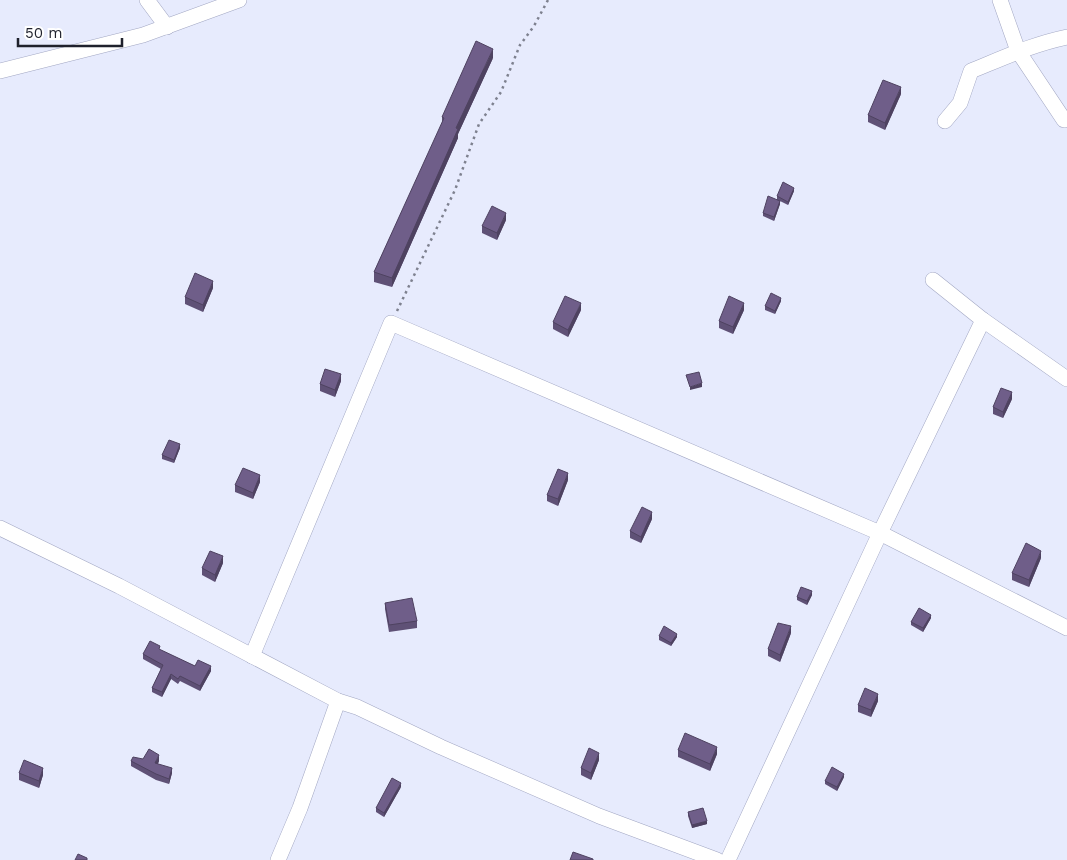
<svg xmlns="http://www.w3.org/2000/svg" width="1067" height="860" font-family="'Work Sans',sans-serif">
<rect width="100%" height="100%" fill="#e7ebfd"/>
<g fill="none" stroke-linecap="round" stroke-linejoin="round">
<defs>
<g id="minor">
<path d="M 147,0 L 167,27"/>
<path d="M 1000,0 L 1018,51 L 1064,120"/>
<path d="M 0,71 L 143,35 L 239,0"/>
<path d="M 945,121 L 960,103 L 971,71 C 1003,58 1033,44 1067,37"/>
<path d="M 933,280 L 983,320 L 1067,379"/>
<path d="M 0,528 L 119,586 L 338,701 L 357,707 L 441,747 L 599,816 L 717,860"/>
<path d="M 252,656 L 391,323 L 880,533 L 1067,628"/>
<path d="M 278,860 L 300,808 L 338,701"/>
<path d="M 728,860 L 880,533 L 983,320"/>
</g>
</defs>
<use href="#minor" stroke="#a2a7c3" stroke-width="16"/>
<path stroke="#7e818f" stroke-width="2.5" stroke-dasharray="2.5 4" stroke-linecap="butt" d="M 397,311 L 455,190 L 479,124 L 501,92 L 520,45 L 534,26 L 548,0"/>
<use href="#minor" stroke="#fff" stroke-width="15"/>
</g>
<g fill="#5f5176">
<path d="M 493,58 L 458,134 L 458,138 L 392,287 L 374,282 L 374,272 L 442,124 L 442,117 Z"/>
<path d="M 901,94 L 885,130 L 868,122 L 868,115 Z"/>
<path d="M 794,191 L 788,205 L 780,201 L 780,204 L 774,221 L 763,216 L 763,213 L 777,200 L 777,196 Z"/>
<path d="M 506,220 L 497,240 L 482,233 L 482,226 Z"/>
<path d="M 213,288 L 203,312 L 185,304 L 185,297 Z"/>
<path d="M 781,301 L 775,314 L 765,310 L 765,306 Z"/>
<path d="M 581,310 L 568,337 L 553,329 L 553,322 Z"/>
<path d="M 744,310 L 733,334 L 719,328 L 719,321 Z"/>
<path d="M 341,381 L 335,397 L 320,391 L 320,384 Z"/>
<path d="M 1012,399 L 1003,418 L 993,414 L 993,407 Z"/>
<path d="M 180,448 L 174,463 L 162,459 L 162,455 Z"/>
<path d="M 568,480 L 558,506 L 547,501 L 547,495 Z"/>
<path d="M 260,482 L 253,499 L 235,492 L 235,485 Z"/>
<path d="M 652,519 L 641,543 L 630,538 L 630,531 Z"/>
<path d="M 1041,558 L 1029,587 L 1012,580 L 1012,573 Z"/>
<path d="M 223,563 L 215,582 L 202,575 L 202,568 Z"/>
<path d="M 812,595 L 807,605 L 797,600 L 797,597 Z"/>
<path d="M 385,603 L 417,621 L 417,628 L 389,632 L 385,609 Z"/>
<path d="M 931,618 L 923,632 L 911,625 L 911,622 Z"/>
<path d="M 791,633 L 780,662 L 768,656 L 768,649 Z"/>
<path d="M 659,636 L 677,637 L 671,646 L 659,640 Z"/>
<path d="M 160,650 L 195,666 L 211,671 L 200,691 L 180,681 L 178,684 L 171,679 L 162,697 L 152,692 L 152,688 L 161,669 L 143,659 L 143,654 Z"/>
<path d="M 878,701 L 871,717 L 858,712 L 858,705 Z"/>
<path d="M 678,750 L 717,754 L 710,771 L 678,757 Z"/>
<path d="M 143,759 L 159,761 L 158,764 L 172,773 L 169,784 L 156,780 L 131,766 L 131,761 Z"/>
<path d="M 599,760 L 591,780 L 581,775 L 581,768 Z"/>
<path d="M 19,773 L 43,775 L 39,788 L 19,780 Z"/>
<path d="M 844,777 L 837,791 L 825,784 L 825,781 Z"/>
<path d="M 401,787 L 384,817 L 376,812 L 376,808 Z"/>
<path d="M 688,812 L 707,824 L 692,828 L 688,816 Z"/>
</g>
<g fill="#4e4260">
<path d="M 493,49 L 493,58 L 458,134 L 458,138 L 392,287 L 392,278 L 456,128 Z"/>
<path d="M 901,87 L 901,94 L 885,130 L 885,123 Z"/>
<path d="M 794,188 L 794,191 L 788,205 L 788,202 Z"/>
<path d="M 780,201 L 780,204 L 774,221 L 774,217 Z"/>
<path d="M 506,213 L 506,220 L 497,240 L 497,233 Z"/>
<path d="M 213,281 L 213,288 L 203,312 L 203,305 Z"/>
<path d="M 781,298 L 781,301 L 775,314 L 775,311 Z"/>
<path d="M 581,303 L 581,310 L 568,337 L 568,330 Z"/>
<path d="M 744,303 L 744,310 L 733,334 L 733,327 Z"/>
<path d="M 341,374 L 341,381 L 335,397 L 335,390 Z"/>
<path d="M 702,383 L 702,387 L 690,390 L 690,387 Z"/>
<path d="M 1012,392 L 1012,399 L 1003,418 L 1003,412 Z"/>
<path d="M 180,444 L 180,448 L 174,463 L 174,460 Z"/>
<path d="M 568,473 L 568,480 L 558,506 L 558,499 Z"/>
<path d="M 260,475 L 260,482 L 253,499 L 253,493 Z"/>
<path d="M 652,512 L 652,519 L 641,543 L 641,537 Z"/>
<path d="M 1041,551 L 1041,558 L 1029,587 L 1029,580 Z"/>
<path d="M 223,556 L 223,563 L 215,582 L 215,575 Z"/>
<path d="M 812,591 L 812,595 L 807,605 L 807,601 Z"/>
<path d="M 931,615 L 931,618 L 923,632 L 923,628 Z"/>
<path d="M 791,626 L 791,633 L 780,662 L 780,655 Z"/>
<path d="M 677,634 L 677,637 L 671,646 L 671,643 Z"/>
<path d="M 211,666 L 211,671 L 200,691 L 200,686 Z"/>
<path d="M 171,674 L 171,679 L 162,697 L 162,692 Z"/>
<path d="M 878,694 L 878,701 L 871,717 L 871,710 Z"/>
<path d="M 717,747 L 717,754 L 710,771 L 710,764 Z"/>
<path d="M 599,753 L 599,760 L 591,780 L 591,773 Z"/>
<path d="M 159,755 L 159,761 L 155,769 L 155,763 Z"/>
<path d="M 43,768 L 43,775 L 39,788 L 39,781 Z"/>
<path d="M 172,768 L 172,773 L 169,784 L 169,779 Z"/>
<path d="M 844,774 L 844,777 L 837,791 L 837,787 Z"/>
<path d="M 401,783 L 401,787 L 384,817 L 384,813 Z"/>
<path d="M 707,821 L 707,824 L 692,828 L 692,825 Z"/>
</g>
<g fill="#6f5e89" stroke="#4e4260">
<path d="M 476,41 L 493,49 L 456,128 L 458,129 L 392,278 L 374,272 L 444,118 L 442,117 Z"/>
<path d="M 883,80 L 901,87 L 885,123 L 868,115 Z"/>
<path d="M 783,182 L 794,188 L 788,202 L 777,196 Z"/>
<path d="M 768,196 L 780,201 L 774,217 L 763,213 Z"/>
<path d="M 492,206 L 506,213 L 497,233 L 482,226 Z"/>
<path d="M 195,273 L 213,281 L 203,305 L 185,297 Z"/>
<path d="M 771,293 L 781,298 L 775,311 L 765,306 Z"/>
<path d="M 565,296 L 581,303 L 568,330 L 553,322 Z"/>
<path d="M 729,296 L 744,303 L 733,327 L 719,321 Z"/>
<path d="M 325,369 L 341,374 L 335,390 L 320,384 Z"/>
<path d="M 699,372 L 702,383 L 690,387 L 686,375 Z"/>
<path d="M 1001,388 L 1012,392 L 1003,412 L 993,407 Z"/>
<path d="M 169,440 L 180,444 L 174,460 L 162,455 Z"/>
<path d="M 243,468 L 260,475 L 253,493 L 235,485 Z"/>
<path d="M 558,469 L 568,473 L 558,499 L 547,495 Z"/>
<path d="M 642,507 L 652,512 L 641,537 L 630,531 Z"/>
<path d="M 1026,543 L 1041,551 L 1029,580 L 1012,573 Z"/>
<path d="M 210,551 L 223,556 L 215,575 L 202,568 Z"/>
<path d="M 801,587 L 812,591 L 807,601 L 797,597 Z"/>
<path d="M 412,598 L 417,621 L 389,625 L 385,603 Z"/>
<path d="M 919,608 L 931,615 L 923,628 L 911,622 Z"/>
<path d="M 778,623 L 791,626 L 780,655 L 768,649 Z"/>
<path d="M 664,626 L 677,634 L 671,643 L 659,636 Z"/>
<path d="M 150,641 L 160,646 L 159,649 L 195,666 L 198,660 L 211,666 L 200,686 L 180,676 L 178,679 L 171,674 L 162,692 L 152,688 L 163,665 L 143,654 Z"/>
<path d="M 865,688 L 878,694 L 871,710 L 858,705 Z"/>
<path d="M 685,733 L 717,747 L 710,764 L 678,750 Z"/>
<path d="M 589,748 L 599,753 L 591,773 L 581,768 Z"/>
<path d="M 149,749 L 159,755 L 155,763 L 172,768 L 169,779 L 156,774 L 131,761 L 133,757 L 143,759 Z"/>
<path d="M 24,760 L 43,768 L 39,781 L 19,773 Z"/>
<path d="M 832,767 L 844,774 L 837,787 L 825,781 Z"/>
<path d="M 392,778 L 401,783 L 384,813 L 376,808 Z"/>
<path d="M 703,808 L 707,821 L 692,825 L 688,812 Z"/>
<path d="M 573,852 L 593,859 L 593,860 L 570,860 Z"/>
<path d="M 78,854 L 87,858 L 87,860 L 75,860 Z"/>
</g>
<path d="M18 38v8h104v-8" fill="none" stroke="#1f212c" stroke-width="2.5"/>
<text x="25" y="38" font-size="15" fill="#1f212c" stroke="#ffffff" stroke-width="4" paint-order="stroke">50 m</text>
</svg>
